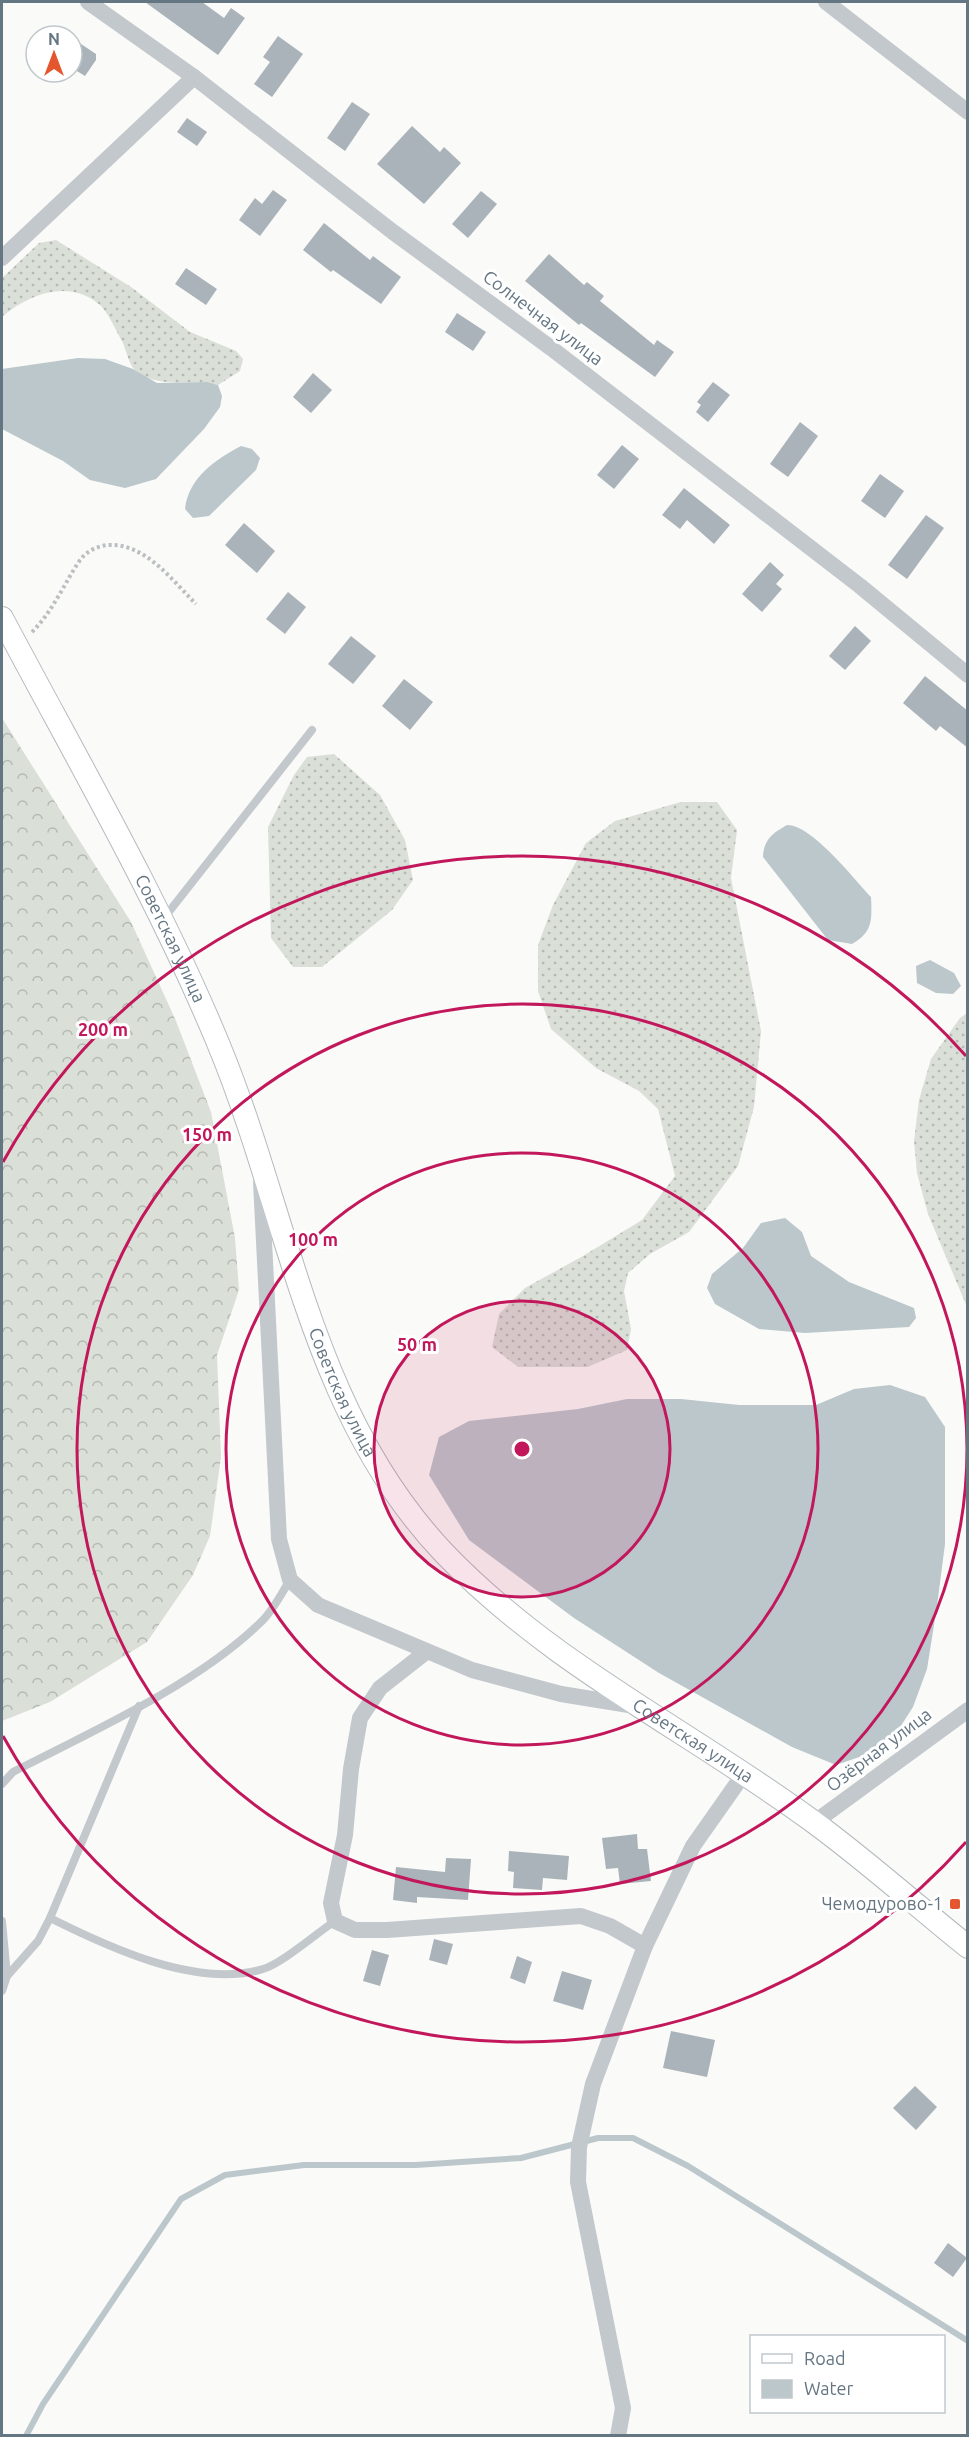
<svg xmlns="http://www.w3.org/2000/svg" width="969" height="2437" font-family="Ubuntu,sans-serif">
<defs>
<pattern id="grass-dots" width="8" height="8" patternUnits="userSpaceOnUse" patternTransform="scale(1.5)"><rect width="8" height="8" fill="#dadfd7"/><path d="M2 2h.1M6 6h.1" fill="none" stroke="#b4b9b4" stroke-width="1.8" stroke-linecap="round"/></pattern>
<pattern id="forest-crowns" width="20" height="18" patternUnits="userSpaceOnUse" patternTransform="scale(1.5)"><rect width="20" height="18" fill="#dadfd7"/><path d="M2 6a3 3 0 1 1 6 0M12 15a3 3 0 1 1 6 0" fill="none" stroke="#b4b9b4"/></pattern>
</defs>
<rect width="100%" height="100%" fill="#fafaf8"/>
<g fill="url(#grass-dots)">
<path d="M 56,240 L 131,287 L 190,332 L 236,351 L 243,359 L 240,371 L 218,385 C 189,377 161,391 135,370 C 129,365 126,349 122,341 C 116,331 109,314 101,306 C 70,278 29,294 2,317 L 2,278 L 39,243 Z"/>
<path d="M 334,754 L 380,795 L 405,840 L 413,880 L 392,910 L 322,967 L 293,967 L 271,938 L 268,827 L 294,775 L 307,757 Z"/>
<path d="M 681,802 L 717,802 L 737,830 L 731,878 L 761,1031 L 754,1107 L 738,1166 L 689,1232 L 650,1254 L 628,1273 L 624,1291 L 631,1329 L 627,1350 L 588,1367 L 518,1367 L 492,1347 L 499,1314 L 525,1288 L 583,1256 L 642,1220 L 675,1176 L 658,1109 L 639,1091 L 596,1068 L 551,1029 L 538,991 L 538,945 L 553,905 L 586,843 L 615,821 Z"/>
<path d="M 967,1013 L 967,1307 L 928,1214 L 917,1173 L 914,1141 L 919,1100 L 931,1059 L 960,1018 Z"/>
</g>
<path fill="url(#forest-crowns)" d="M 2,718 L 131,922 L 176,1021 L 211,1112 L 235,1238 L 239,1290 L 217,1355 L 221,1457 L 210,1536 L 193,1575 L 147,1642 L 50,1702 L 2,1721 Z"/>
<g fill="#bbc7cb">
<path d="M 78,358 L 105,359 L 133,369 L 157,383 L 207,382 L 218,385 L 222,396 L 220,407 L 204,429 L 156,479 L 125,488 L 90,480 L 63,461 L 2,429 L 2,369 Z"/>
<path d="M 241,446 L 252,449 L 260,458 L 256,470 L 209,516 L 193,518 L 185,509 C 188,478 216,459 241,446 Z"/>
<path d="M 787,825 C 812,825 854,879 871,897 C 872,920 873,932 852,944 L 828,940 L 763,857 C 764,839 773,833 787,825 Z"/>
<path d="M 930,960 L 954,973 L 961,986 L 953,994 L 936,993 L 917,983 L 916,966 Z"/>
<path d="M 785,1218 L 802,1232 L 811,1256 L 849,1282 L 914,1308 L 916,1318 L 909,1327 L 805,1333 L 759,1329 L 715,1304 L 707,1288 L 712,1274 L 743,1248 L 761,1223 Z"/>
<path d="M 890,1385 L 925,1397 L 945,1427 L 945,1544 L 937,1606 L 927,1669 L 913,1707 L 895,1735 L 871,1753 L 836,1765 L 792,1747 L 659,1673 L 574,1618 L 469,1540 L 429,1475 L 439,1437 L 469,1421 L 578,1409 L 627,1399 L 681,1399 L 739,1405 L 816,1405 L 854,1389 Z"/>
</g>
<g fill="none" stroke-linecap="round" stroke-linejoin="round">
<path stroke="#bbc7cb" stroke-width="6" d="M 26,2436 L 43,2404 L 181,2199 L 225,2175 L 304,2165 L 416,2165 L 521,2158 L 598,2138 L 633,2138 L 688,2166 L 968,2341"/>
</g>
<g fill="#aab3b9">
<path d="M 145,2 L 202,2 L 224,18 L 231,8 L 245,18 L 218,55 Z"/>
<path d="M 278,36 L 303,54 L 272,97 L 254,84 L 270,62 L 263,57 Z"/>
<path d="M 72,38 L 96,54 L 96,60 L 85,76 L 72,68 Z"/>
<path d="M 352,102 L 370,114 L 345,151 L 327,138 Z"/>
<path d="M 187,118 L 207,132 L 197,146 L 177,132 Z"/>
<path d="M 412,126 L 440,152 L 444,147 L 461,163 L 424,204 L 377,164 Z"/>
<path d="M 273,190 L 287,200 L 260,236 L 239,220 L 255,198 L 262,204 Z"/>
<path d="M 481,191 L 497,204 L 468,238 L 452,224 Z"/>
<path d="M 324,223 L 370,260 L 373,256 L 401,277 L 381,304 L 333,270 L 331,272 L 303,250 Z"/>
<path d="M 549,254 L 584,285 L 587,282 L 604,296 L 600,301 L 654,345 L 657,340 L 674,352 L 655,377 L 581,323 L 579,325 L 525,281 Z"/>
<path d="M 186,268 L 217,289 L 206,305 L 175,284 Z"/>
<path d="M 457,313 L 486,332 L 473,351 L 445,332 Z"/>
<path d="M 313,373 L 332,390 L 311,413 L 293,397 Z"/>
<path d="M 713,382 L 730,395 L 708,422 L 696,412 L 701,405 L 697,402 Z"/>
<path d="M 800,422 L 818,436 L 788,477 L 770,464 Z"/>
<path d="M 622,445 L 639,459 L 614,489 L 597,475 Z"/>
<path d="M 880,474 L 904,491 L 885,518 L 861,501 Z"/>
<path d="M 684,488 L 730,525 L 714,544 L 687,520 L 680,529 L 662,515 Z"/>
<path d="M 926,515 L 944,528 L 907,579 L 888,565 Z"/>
<path d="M 244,523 L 275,551 L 257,573 L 225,545 Z"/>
<path d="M 770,562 L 784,575 L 776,584 L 782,589 L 762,612 L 742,594 Z"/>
<path d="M 288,592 L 306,607 L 285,634 L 266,619 Z"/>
<path d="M 855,626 L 871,641 L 845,670 L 829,656 Z"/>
<path d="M 351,636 L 376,656 L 353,684 L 328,664 Z"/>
<path d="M 925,676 L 968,711 L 968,748 L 940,726 L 936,731 L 903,703 Z"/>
<path d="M 404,679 L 433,702 L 410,730 L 382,706 Z"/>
<path d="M 637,1834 L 638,1849 L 647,1849 L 651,1881 L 620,1884 L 618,1868 L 606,1869 L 602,1838 Z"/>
<path d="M 509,1851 L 569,1856 L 567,1880 L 543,1878 L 542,1890 L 513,1888 L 514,1872 L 508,1871 Z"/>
<path d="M 446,1858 L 471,1859 L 468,1900 L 417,1897 L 417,1903 L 393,1900 L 396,1867 L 445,1872 Z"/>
<path d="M 434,1939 L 453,1944 L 447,1965 L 429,1960 Z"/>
<path d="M 372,1950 L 389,1955 L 380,1986 L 363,1981 Z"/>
<path d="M 517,1956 L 532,1962 L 525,1984 L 510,1978 Z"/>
<path d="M 562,1971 L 592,1980 L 583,2010 L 553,2001 Z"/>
<path d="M 671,2031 L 715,2040 L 707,2077 L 663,2068 Z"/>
<path d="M 915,2086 L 937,2107 L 916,2130 L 893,2108 Z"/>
<path d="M 948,2243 L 967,2258 L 953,2277 L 934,2263 Z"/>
</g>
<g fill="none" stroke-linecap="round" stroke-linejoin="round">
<defs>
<g id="secondary">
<path id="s1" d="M 2,618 C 76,758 157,896 218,1043 C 290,1216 309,1411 444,1553 C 551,1665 692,1732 815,1823 C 868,1862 917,1906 968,1947"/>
</g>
</defs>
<use href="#secondary" stroke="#b3babf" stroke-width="24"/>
<path stroke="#bbbfc2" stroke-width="4" stroke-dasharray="3 3" stroke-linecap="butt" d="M 32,632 C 53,611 64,584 80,560 C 87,551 97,546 108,545 C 145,543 171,579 196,604"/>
<g stroke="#c3c8cc" stroke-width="8">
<path d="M 164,918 L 312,730"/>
<path d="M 2,1784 L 13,1772 C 93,1731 198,1684 261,1622 C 273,1611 281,1594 290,1580"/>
<path d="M 50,1918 C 108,1947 197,1989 263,1969 C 281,1964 317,1933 335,1921"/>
<path d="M 2,1921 L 7,1976 L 2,1991"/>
<path d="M 7,1976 L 38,1941 L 50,1918 L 139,1706"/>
</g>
<g stroke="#c3c8cc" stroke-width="16">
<path d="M 88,2 L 194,77 L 393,232 L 551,348 L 860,586 L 968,675"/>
<path d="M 826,2 L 968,112"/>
<path d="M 2,258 L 194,77"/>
<path d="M 261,1182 L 279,1539 L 290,1580 L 318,1605 L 472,1670 L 561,1694 L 635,1706"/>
<path d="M 426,1652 L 380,1688 L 360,1718 L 351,1769 L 345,1835 L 331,1903 L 335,1921 L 355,1930 L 387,1930 L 581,1916 L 610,1926 L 645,1946"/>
<path d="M 815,1822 L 968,1710"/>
<path d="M 618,2436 L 623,2408 L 578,2182 L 579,2147 L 593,2084 L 645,1946 L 693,1846 L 743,1775"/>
</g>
<use href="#secondary" stroke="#fff" stroke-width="22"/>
</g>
<circle cx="522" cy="1449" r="148" fill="#c2185b" fill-opacity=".12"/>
<g fill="none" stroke="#c2185b" stroke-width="3">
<circle cx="522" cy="1449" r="148"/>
<circle cx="522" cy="1449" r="296"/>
<circle cx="522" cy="1449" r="445"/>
<path d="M966 1842A593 593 0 0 1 3 1736M3 1162A593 593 0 0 1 966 1056"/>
</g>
<rect fill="#e4572e" stroke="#fff" stroke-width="2" x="949" y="1898" width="12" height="12" rx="3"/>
<g text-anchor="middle" stroke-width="6" stroke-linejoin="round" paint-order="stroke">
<g font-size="18" fill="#657683" stroke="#fff">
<text transform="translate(543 318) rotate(37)" y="6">Солнечная улица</text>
<text dy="6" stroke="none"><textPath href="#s1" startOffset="362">Советская улица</textPath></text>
<text dy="6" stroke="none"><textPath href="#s1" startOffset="848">Советская улица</textPath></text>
<text dy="6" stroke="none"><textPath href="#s1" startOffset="1352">Советская улица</textPath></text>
<text transform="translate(879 1750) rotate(-37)" y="6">Озёрная улица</text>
</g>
<g font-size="18" fill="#657683" stroke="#fff" text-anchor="end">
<text x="943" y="1910">Чемодурово-1</text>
</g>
</g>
<circle cx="522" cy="1449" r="9" fill="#c2185b" stroke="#fff" stroke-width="3"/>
<g font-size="18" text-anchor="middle" font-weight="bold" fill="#c2185b" stroke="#fff" stroke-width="6" stroke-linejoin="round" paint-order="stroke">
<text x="103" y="1036">200 m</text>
<text x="207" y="1141">150 m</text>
<text x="313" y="1246">100 m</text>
<text x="417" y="1351">50 m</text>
</g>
<rect width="969" height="2437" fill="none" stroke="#657683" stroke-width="6"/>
<rect x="750" y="2335" width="195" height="78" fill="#ffffff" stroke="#c1c8cd" stroke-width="1.5"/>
<rect x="762" y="2354" width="30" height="9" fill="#ffffff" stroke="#c1c8cd" stroke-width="1.5"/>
<text x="804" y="2365" font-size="18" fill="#657683">Road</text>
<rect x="762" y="2380" width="30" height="18" fill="#bbc7cb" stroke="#c1c8cd" stroke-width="1.5"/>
<text x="804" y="2395" font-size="18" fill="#657683">Water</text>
<g transform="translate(54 54)"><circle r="28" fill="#ffffff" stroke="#c1c8cd" stroke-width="1.5"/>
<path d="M0-4.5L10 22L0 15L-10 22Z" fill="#e4572e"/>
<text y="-9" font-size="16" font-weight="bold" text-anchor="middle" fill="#657683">N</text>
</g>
</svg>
